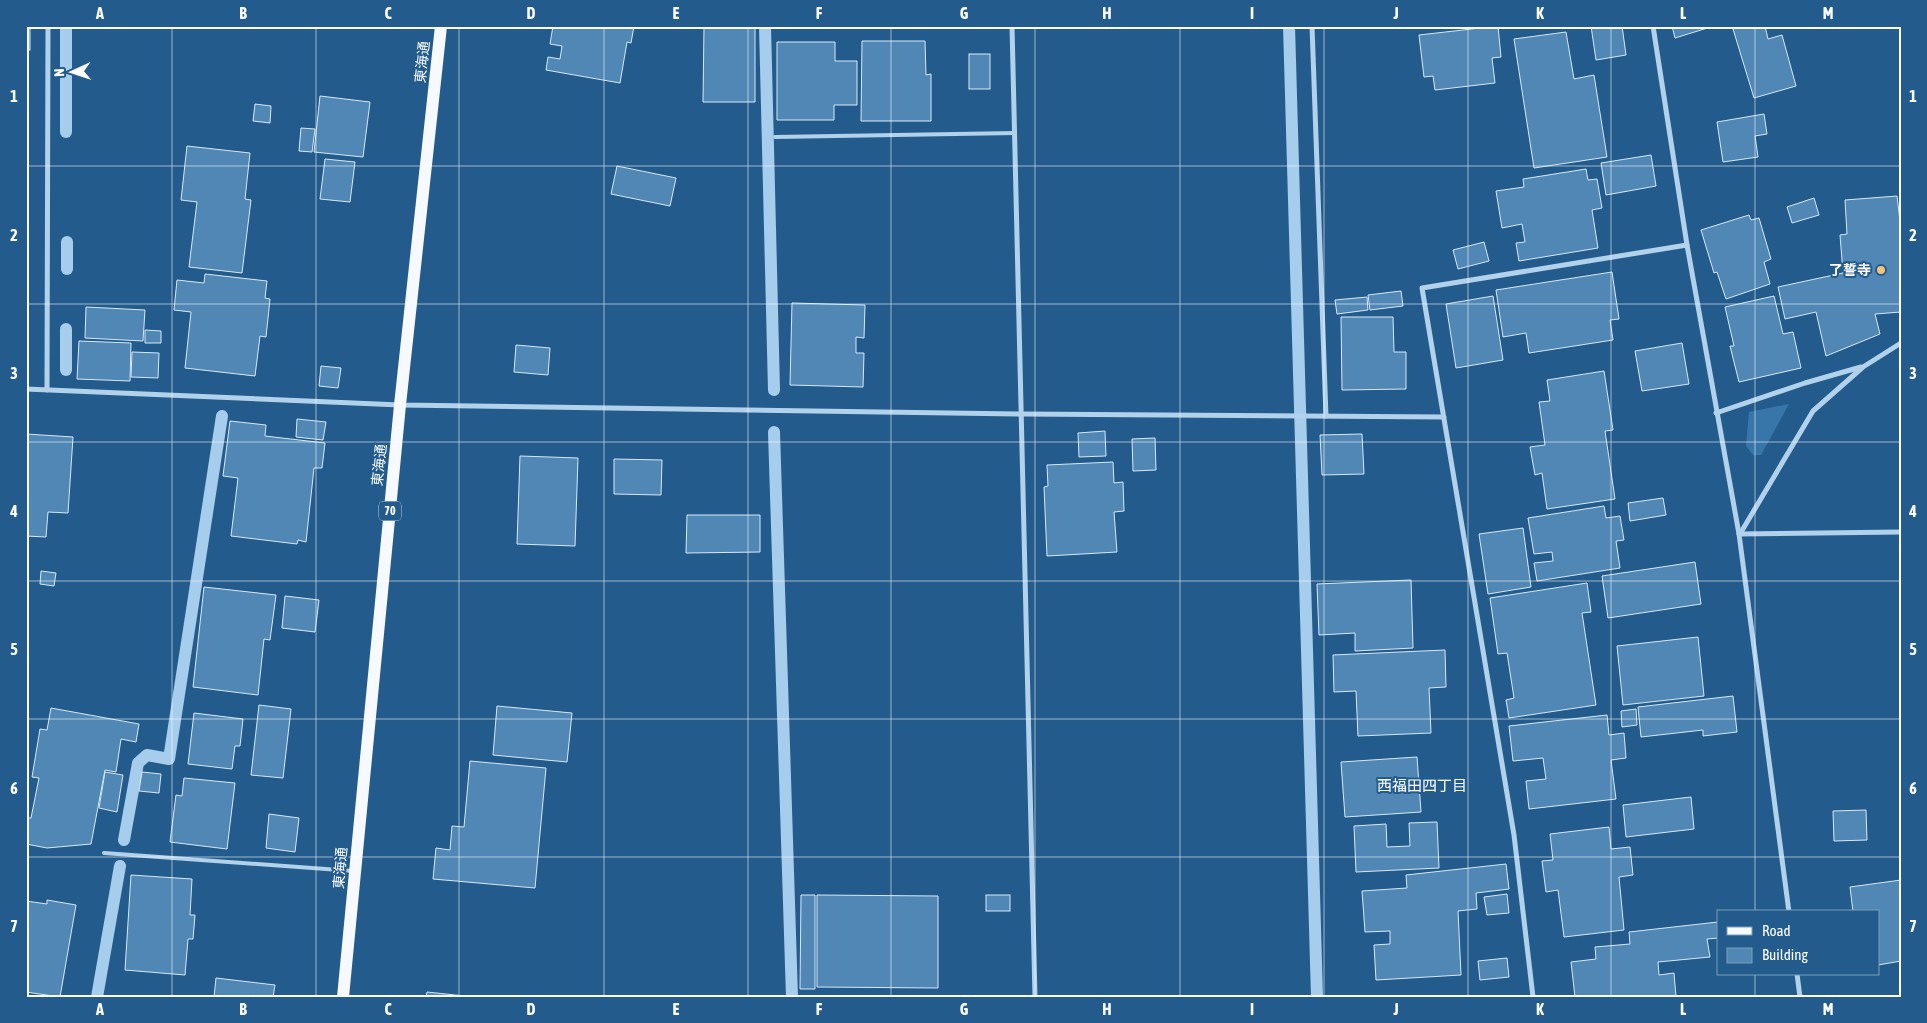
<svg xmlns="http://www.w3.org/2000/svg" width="1927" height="1023" font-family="'Asap Condensed','Noto Sans JP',sans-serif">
<rect width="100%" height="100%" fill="#235c8c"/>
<path fill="#3876a9" d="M 1789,404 L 1761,455 L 1753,455 L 1746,446 L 1749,412 Z"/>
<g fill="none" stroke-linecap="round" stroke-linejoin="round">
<g stroke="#a6cdec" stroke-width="12">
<path d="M 765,26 L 774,390"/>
<path d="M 1289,26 L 1317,997"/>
<path d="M 66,132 L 66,26"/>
<path d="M 67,242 L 67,269"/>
<path d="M 66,329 L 66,370"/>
<path d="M 774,432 L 792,997"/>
<path d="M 124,840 L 138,763 L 147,755 L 169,759 L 222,416"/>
<path d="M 97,997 L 120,866"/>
</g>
</g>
<g fill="#5087b5" stroke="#d7e9f8">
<rect x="26" y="26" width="4" height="24"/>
<path d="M 553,26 L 634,26 L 631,43 L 627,42 L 620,83 L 546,70 L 548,57 L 560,59 L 562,46 L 550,44 Z"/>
<path d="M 704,26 L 755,26 L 755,102 L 703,102 Z"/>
<path d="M 1498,26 L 1501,57 L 1492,58 L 1495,83 L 1435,90 L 1433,76 L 1424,77 L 1419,35 Z"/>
<path d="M 1591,26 L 1622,26 L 1626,55 L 1596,60 Z"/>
<path d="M 1672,26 L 1714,26 L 1675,38 Z"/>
<path d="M 1742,26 L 1765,26 L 1768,39 L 1782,35 L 1796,86 L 1754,98 L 1733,29 Z"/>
<path d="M 1566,32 L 1574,79 L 1594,75 L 1607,157 L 1534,168 L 1514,39 Z"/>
<path d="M 862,41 L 925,41 L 926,75 L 931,74 L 931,121 L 861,121 Z"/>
<path d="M 777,42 L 835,42 L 835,61 L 857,61 L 857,105 L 834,105 L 834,120 L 777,120 Z"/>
<rect x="969" y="54" width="21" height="35"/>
<path d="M 320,96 L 370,102 L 363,157 L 314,152 Z"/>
<path d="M 255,104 L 271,106 L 270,123 L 253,121 Z"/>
<path d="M 1764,114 L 1767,134 L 1755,136 L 1758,157 L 1723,162 L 1717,122 Z"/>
<path d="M 301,128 L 315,129 L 312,152 L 299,151 Z"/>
<path d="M 187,146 L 250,153 L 245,199 L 251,200 L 242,273 L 189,267 L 197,202 L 181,200 Z"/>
<path d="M 1651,155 L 1656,186 L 1606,195 L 1601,163 Z"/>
<path d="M 325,159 L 355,162 L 350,202 L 320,199 Z"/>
<path d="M 617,166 L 676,178 L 670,206 L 611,194 Z"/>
<path d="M 1586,169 L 1588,180 L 1597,179 L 1602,208 L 1592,210 L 1598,248 L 1519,261 L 1516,243 L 1525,242 L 1522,224 L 1502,228 L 1496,191 L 1524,187 L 1523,179 Z"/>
<path d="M 1897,196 L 1901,229 L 1901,312 L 1875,314 L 1880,334 L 1826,356 L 1816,312 L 1785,319 L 1778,287 L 1843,273 L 1840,235 L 1847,234 L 1845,200 Z"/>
<path d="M 1814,198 L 1819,215 L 1792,223 L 1787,207 Z"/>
<path d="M 1749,215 L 1751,220 L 1759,218 L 1771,259 L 1764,262 L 1770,284 L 1726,299 L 1717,272 L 1714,273 L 1701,230 Z"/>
<path d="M 1484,242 L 1489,261 L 1458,269 L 1453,250 Z"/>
<path d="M 1612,272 L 1619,319 L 1610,320 L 1613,340 L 1529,353 L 1526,333 L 1503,337 L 1496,290 Z"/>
<path d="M 205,274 L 267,281 L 265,298 L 270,299 L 266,337 L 260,336 L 255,376 L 185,368 L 191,312 L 174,310 L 177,280 L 204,283 Z"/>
<path d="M 1401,291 L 1403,306 L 1370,310 L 1368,295 Z"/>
<path d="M 1493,296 L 1503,360 L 1456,368 L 1446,304 Z"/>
<path d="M 1774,296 L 1783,334 L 1793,332 L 1801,368 L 1739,382 L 1730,346 L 1734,346 L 1725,307 Z"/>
<path d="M 1367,297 L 1368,310 L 1337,314 L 1335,300 Z"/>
<path d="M 792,303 L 865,305 L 864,338 L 856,337 L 856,353 L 864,353 L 863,387 L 790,385 Z"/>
<path d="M 86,307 L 145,310 L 143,341 L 85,338 Z"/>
<path d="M 1341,317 L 1393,317 L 1394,352 L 1406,352 L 1406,389 L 1342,390 Z"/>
<path d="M 145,330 L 161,331 L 161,343 L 145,343 Z"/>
<path d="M 79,341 L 131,343 L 130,381 L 77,379 Z"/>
<path d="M 1682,343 L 1689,384 L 1642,391 L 1635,351 Z"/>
<path d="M 516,345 L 550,348 L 548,375 L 514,372 Z"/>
<path d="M 132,352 L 159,353 L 158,378 L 131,377 Z"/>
<path d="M 321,366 L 341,368 L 338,388 L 319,386 Z"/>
<path d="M 1604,371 L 1613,430 L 1605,431 L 1615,499 L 1547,509 L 1542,473 L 1535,475 L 1530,447 L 1545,445 L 1539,402 L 1550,401 L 1547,380 Z"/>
<path d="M 297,419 L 326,422 L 323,440 L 296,437 Z"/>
<path d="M 230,421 L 266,425 L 265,436 L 325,443 L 322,468 L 314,468 L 306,542 L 298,540 L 297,544 L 231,536 L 238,478 L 223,476 Z"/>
<path d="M 1105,431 L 1106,456 L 1079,457 L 1078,433 Z"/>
<path d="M 26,434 L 73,437 L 68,513 L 48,512 L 46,537 L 26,536 Z"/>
<path d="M 1362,434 L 1364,474 L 1322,475 L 1320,435 Z"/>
<path d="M 1155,438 L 1156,470 L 1133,471 L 1132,439 Z"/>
<path d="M 520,456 L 578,458 L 575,546 L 517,544 Z"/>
<path d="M 614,459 L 662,460 L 661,495 L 614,494 Z"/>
<path d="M 1113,462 L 1114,483 L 1123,482 L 1124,511 L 1114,512 L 1117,552 L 1047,556 L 1044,487 L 1048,486 L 1047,465 Z"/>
<path d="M 1663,498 L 1666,515 L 1630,521 L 1628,503 Z"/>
<path d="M 1604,506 L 1606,518 L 1620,516 L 1624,540 L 1616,541 L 1620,568 L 1537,581 L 1534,563 L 1553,561 L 1552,552 L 1534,554 L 1528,518 Z"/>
<path d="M 687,515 L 760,515 L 760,552 L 686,553 Z"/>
<path d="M 1523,528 L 1531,587 L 1488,594 L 1479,534 Z"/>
<path d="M 1695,562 L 1701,604 L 1608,618 L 1602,576 Z"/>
<path d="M 41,571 L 56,573 L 54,586 L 40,584 Z"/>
<path d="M 1411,580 L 1413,648 L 1355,651 L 1355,633 L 1319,635 L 1317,584 Z"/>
<path d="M 1587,583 L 1591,612 L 1582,613 L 1596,705 L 1509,718 L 1506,700 L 1514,698 L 1507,653 L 1498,654 L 1490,598 Z"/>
<path d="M 204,587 L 276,595 L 270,640 L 264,639 L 258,695 L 193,687 Z"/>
<path d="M 285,596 L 319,600 L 315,632 L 282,628 Z"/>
<path d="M 1698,637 L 1704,696 L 1623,705 L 1617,646 Z"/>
<path d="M 1445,650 L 1446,687 L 1429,688 L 1431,733 L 1358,736 L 1356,691 L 1334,692 L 1333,655 Z"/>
<path d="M 1733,696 L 1737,732 L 1703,736 L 1703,730 L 1641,737 L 1638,707 Z"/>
<path d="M 259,705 L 291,709 L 283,778 L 251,775 Z"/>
<path d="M 497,706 L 572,713 L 567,762 L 493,755 Z"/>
<path d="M 51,708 L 139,724 L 136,742 L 121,739 L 116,772 L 105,770 L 91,844 L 47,848 L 26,844 L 26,818 L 31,818 L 39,778 L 32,777 L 40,729 L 47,730 Z"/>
<path d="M 1636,709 L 1637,725 L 1622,727 L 1621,711 Z"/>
<path d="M 194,713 L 243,719 L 240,746 L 235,746 L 232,769 L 188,764 Z"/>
<path d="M 1607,715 L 1609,735 L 1624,733 L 1626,758 L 1611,760 L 1616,799 L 1529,809 L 1526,781 L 1546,779 L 1543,758 L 1513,761 L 1509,726 Z"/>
<path d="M 1417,757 L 1421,812 L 1345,817 L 1341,762 Z"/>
<path d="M 470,761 L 546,768 L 535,888 L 433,879 L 436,848 L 450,850 L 452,826 L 464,827 Z"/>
<path d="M 105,772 L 123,775 L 117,812 L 99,808 Z"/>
<path d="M 142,772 L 161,774 L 159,793 L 139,791 Z"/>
<path d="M 184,778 L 235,783 L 227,849 L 170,842 L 176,795 L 182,796 Z"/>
<path d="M 1691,797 L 1694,829 L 1626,837 L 1623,805 Z"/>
<path d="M 1866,810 L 1867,840 L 1834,841 L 1833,811 Z"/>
<path d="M 269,814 L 299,818 L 295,852 L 266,848 Z"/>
<path d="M 1437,822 L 1439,868 L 1356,872 L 1354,826 L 1386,824 L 1387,847 L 1410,846 L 1409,823 Z"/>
<path d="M 1609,827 L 1611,849 L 1630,847 L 1633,875 L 1619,877 L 1624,930 L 1564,937 L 1558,890 L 1546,892 L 1542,861 L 1553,860 L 1550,834 Z"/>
<path d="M 1506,864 L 1509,889 L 1476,893 L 1477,909 L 1458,911 L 1461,975 L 1376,980 L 1374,945 L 1390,944 L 1390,931 L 1365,932 L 1362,891 L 1407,888 L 1406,875 Z"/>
<path d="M 131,875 L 192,879 L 190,915 L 195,915 L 193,939 L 188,939 L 185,975 L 125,970 Z"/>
<path d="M 1901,880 L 1901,961 L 1878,965 L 1878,912 L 1853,912 L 1850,887 Z"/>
<path d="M 1507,894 L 1509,913 L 1487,915 L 1484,897 Z"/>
<path d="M 801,895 L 815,895 L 815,989 L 800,989 Z"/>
<path d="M 817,895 L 938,896 L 938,988 L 817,987 Z"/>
<rect x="986" y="895" width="24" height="16"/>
<path d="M 47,900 L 76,905 L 60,997 L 26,992 L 26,901 L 47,904 Z"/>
<path d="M 1718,922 L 1718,938 L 1707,939 L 1710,957 L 1658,962 L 1659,975 L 1674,973 L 1676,997 L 1575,997 L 1571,962 L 1596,959 L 1595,947 L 1630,944 L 1629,932 Z"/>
<path d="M 1507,958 L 1509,977 L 1480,980 L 1478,961 Z"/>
<path d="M 216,978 L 275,985 L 273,997 L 214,997 Z"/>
<path d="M 427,992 L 474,997 L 426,997 Z"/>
</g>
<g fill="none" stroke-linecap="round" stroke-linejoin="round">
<g stroke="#b2d1eb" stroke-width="4">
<path d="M 775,137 L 1015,133"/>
<path d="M 104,853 L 353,871"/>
</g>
<g stroke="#b2d1eb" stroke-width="5">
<path d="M 1012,26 L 1035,997"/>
<path d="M 1312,26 L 1326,416"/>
<path d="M 1653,26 L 1687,245 L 1739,534 L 1789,912"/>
<path d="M 26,389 L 400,405 L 1022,414 L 1444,417"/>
<path d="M 47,390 L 48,26"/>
<path d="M 1716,413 L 1805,383 L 1861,367"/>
<path d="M 1739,534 L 1901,532"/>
<path d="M 1740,534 L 1813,411 L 1863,367 L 1901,343"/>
<path d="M 1797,974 L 1800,997"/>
<path d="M 1533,997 L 1514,835 L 1422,288 L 1687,245"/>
</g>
<path stroke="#f6fafe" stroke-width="12" d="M 343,997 L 400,405 L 441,26"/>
</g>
<path fill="none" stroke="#fff" stroke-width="1" stroke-opacity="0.55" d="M 172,26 L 172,997M 316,26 L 316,997M 459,26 L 459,997M 604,26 L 604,997M 748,26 L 748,997M 891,26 L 891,997M 1035,26 L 1035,997M 1180,26 L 1180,997M 1324,26 L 1324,997M 1468,26 L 1468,997M 1611,26 L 1611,997M 1755,26 L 1755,912M 26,166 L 1901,166M 26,304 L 1901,304M 26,442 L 1901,442M 26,581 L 1901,581M 26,719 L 1901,719M 26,857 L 1901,857M 1755,974 L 1755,997"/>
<circle fill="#f6c475" stroke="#235c8c" stroke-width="2" cx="1881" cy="270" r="5"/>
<g text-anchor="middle" stroke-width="4" stroke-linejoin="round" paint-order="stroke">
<rect fill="#235c8c" stroke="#bdcedc" stroke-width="1" x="379" y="501.5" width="22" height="19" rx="4"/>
<g font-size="12" font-weight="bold" fill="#fff">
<text x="390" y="515">70</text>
</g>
<g font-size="14" fill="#fff" stroke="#235c8c">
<text transform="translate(422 62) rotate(-84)" y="5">東海通</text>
<text transform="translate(379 465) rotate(-84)" y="5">東海通</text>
<text transform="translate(340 868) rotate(-85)" y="5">東海通</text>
</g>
<g font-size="14" font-weight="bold" fill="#fff" stroke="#235c8c" text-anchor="end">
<text x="1871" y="275">了誓寺</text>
</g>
<g font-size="15" fill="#fff" stroke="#235c8c">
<text x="1422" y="791">西福田四丁目</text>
</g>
</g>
<rect width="1927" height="1023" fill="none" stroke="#235c8c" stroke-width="55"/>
<rect x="1717" y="910" width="162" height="65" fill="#235c8c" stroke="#7b9dba"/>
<rect x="1727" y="927" width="25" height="8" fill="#f6fafe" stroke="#7b9dba"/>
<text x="1762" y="936" font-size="15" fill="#ffffff">Road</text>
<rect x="1727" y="948" width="25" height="15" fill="#5087b5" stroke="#7b9dba"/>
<text x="1762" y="960" font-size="15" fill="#ffffff">Building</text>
<g transform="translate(72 72) rotate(267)" stroke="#235c8c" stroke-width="4" paint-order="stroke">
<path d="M0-4L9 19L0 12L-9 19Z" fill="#ffffff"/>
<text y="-8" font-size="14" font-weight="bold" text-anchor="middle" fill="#ffffff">N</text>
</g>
<rect x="28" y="28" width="1872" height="968" fill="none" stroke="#fff" stroke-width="2"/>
<g font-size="16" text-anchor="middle" font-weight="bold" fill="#fff">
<text x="100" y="19">A</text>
<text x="243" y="19">B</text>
<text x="388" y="19">C</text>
<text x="531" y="19">D</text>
<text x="676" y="19">E</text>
<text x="819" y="19">F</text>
<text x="964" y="19">G</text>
<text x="1107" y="19">H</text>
<text x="1252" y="19">I</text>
<text x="1396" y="19">J</text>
<text x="1540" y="19">K</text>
<text x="1683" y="19">L</text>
<text x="1828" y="19">M</text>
<text x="14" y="102">1</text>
<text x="1913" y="102">1</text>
<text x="14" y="241">2</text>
<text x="1913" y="241">2</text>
<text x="14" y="379">3</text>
<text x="1913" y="379">3</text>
<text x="14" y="517">4</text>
<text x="1913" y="517">4</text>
<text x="14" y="655">5</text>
<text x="1913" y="655">5</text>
<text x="14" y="794">6</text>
<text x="1913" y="794">6</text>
<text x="14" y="932">7</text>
<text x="1913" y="932">7</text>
<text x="100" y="1015">A</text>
<text x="243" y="1015">B</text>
<text x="388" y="1015">C</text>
<text x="531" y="1015">D</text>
<text x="676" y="1015">E</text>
<text x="819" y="1015">F</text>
<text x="964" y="1015">G</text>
<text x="1107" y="1015">H</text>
<text x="1252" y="1015">I</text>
<text x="1396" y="1015">J</text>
<text x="1540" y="1015">K</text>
<text x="1683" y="1015">L</text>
<text x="1828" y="1015">M</text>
</g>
</svg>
